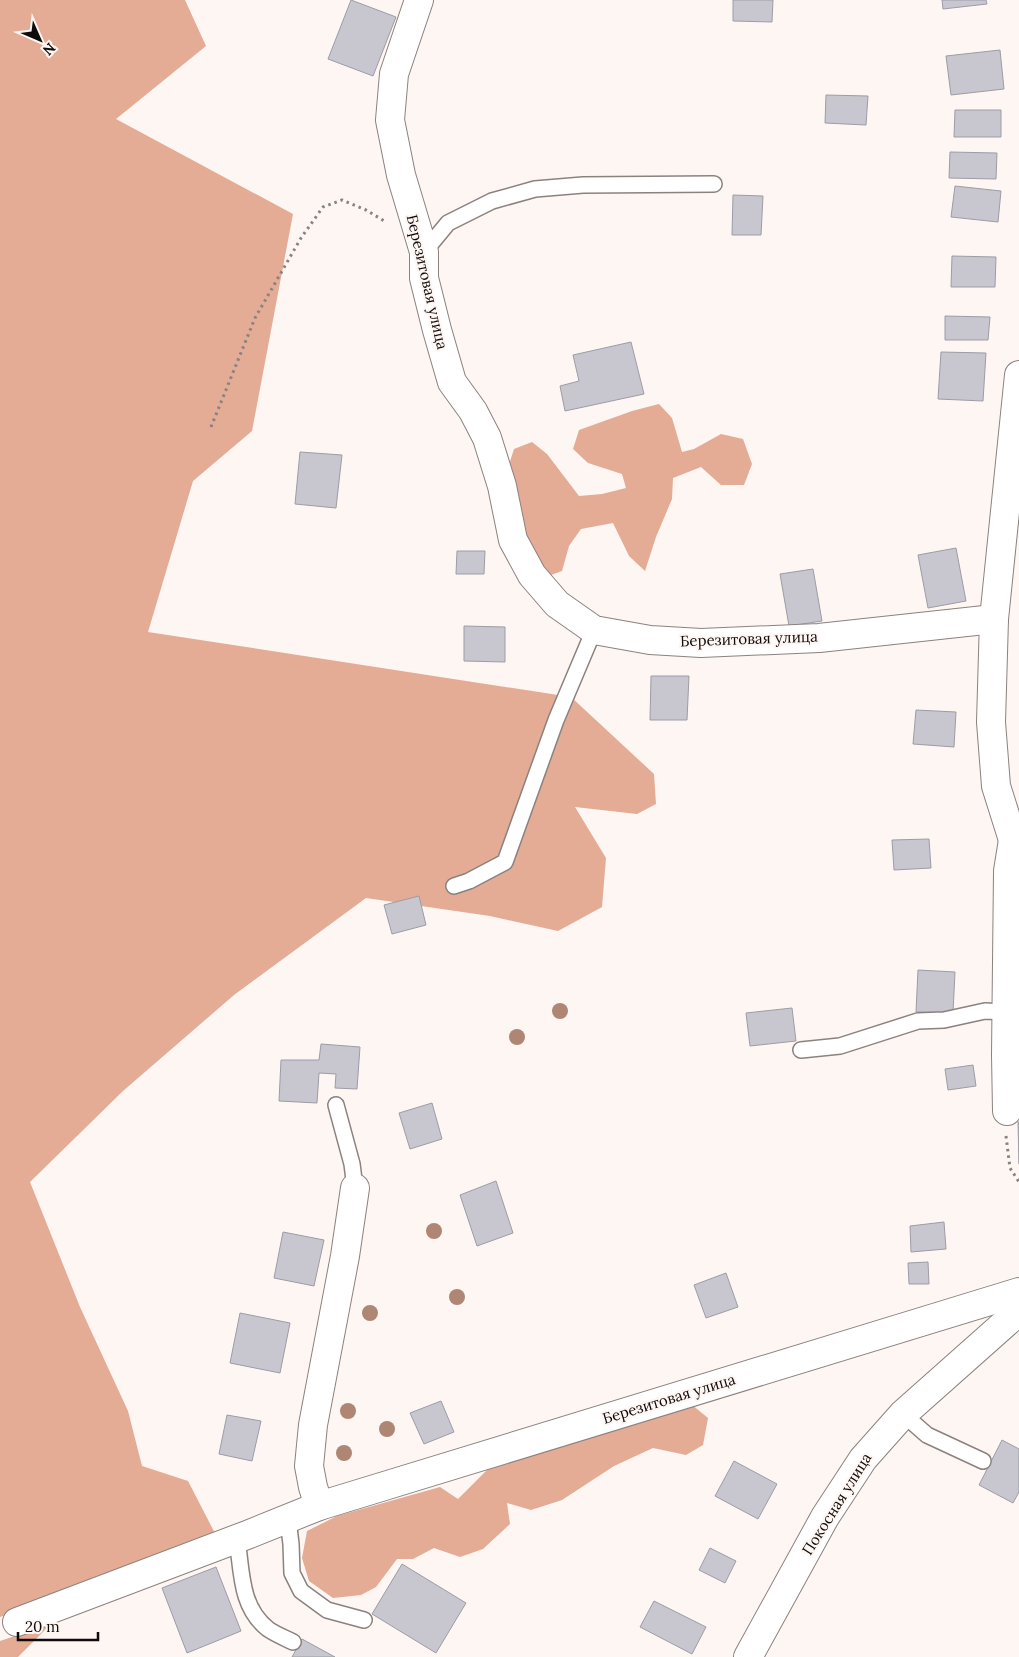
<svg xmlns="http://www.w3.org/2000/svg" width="1019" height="1657" font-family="Lora,serif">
<rect width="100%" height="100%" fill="#fef6f3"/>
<g fill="#e4ab95">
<path d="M 0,0 L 185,0 L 206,46 L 116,119 L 293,214 L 252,431 L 193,481 L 148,632 L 571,697 L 654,774 L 656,804 L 637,814 L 575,807 L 606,858 L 602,907 L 558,931 L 490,916 L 366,898 L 234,995 L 123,1091 L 30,1182 L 80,1307 L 128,1411 L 142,1466 L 188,1481 L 220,1543 L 0,1617 Z"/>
<path d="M 659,404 L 672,418 L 682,452 L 694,449 L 721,434 L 743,439 L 752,464 L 744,485 L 721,485 L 701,467 L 673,478 L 672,499 L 656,537 L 645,571 L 629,556 L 613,523 L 581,529 L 569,546 L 562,571 L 551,575 L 537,563 L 524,530 L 506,474 L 514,449 L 532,442 L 547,454 L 579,496 L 602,494 L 626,488 L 622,474 L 588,463 L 573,449 L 579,430 L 632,411 Z"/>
<path d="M 691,1404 L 708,1418 L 703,1445 L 686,1455 L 653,1448 L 614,1466 L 562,1500 L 531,1510 L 507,1503 L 510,1524 L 483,1549 L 460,1557 L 434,1548 L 413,1559 L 397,1559 L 376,1587 L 361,1595 L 333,1598 L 309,1581 L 302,1558 L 307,1531 L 337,1516 L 440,1487 L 458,1499 L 492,1465 Z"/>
<path d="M 51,1624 L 18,1657 L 0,1657 L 0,1641 Z"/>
</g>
<g fill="#c8c7d0" stroke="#9d9ca5">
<path d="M 351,0 L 396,17 L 373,76 L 328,59 Z"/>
<path d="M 733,0 L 773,0 L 772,22 L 733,21 Z"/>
<path d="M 942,0 L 986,0 L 987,4 L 943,9 Z"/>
<path d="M 1000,50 L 1004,89 L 951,95 L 946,56 Z"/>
<path d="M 826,95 L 868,96 L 866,125 L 825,123 Z"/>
<path d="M 955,110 L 1001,110 L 1001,137 L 954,137 Z"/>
<path d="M 950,152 L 997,153 L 996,179 L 949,178 Z"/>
<path d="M 955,186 L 1001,191 L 998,222 L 951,217 Z"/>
<path d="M 733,195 L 763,196 L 761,235 L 732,235 Z"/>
<path d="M 952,256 L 996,257 L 995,287 L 951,287 Z"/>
<path d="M 945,316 L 990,317 L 988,340 L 945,340 Z"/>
<path d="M 631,342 L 644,394 L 565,411 L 560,386 L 579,381 L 573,355 Z"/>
<path d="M 941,352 L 986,353 L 983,401 L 938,399 Z"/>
<path d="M 300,452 L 342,455 L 336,508 L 295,504 Z"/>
<path d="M 956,548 L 966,601 L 928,608 L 918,555 Z"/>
<path d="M 457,551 L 485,551 L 484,574 L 456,574 Z"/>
<path d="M 813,569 L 822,621 L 789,626 L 780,574 Z"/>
<path d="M 464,626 L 505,627 L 505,662 L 464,661 Z"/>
<path d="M 651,676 L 689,676 L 687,720 L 650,720 Z"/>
<path d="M 916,710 L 956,712 L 954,747 L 913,744 Z"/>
<path d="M 929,839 L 931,868 L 894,870 L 892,840 Z"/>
<path d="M 419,896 L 426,925 L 392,934 L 384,905 Z"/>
<path d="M 918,970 L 955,972 L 953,1013 L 916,1012 Z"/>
<path d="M 792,1008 L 796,1041 L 750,1046 L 746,1013 Z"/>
<path d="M 321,1044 L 360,1047 L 357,1089 L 335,1088 L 336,1074 L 319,1073 L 317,1103 L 279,1101 L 281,1060 L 319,1060 Z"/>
<path d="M 973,1065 L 976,1086 L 948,1090 L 945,1069 Z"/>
<path d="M 432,1103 L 442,1139 L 410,1149 L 399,1113 Z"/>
<path d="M 1018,1122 L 1019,1122 L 1019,1164 Z"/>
<path d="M 496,1181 L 513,1233 L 477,1246 L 460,1195 Z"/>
<path d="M 944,1222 L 946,1249 L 911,1252 L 910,1226 Z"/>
<path d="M 283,1232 L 324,1240 L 314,1286 L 274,1278 Z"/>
<path d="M 928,1262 L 929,1284 L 909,1284 L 908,1263 Z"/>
<path d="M 726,1273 L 738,1307 L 706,1318 L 694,1285 Z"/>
<path d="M 240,1313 L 290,1323 L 280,1373 L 230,1363 Z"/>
<path d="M 441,1401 L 454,1432 L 424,1444 L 410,1413 Z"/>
<path d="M 227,1415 L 261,1421 L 252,1461 L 219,1454 Z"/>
<path d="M 1002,1440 L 1019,1449 L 1019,1492 L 1013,1503 L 979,1485 Z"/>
<path d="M 734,1461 L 777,1484 L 758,1519 L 715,1496 Z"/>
<path d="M 710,1548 L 736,1561 L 725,1583 L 699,1570 Z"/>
<path d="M 402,1564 L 466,1603 L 436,1653 L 372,1614 Z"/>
<path d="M 216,1567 L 241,1631 L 187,1653 L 162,1588 Z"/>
<path d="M 654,1601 L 706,1627 L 692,1654 L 640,1627 Z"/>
<path d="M 302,1639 L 335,1657 L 292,1657 Z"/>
</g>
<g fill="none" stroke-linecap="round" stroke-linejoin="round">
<defs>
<g id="service">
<path d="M 424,252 L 448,223 L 492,201 L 535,189 L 583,185 L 714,184"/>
<path d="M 454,886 L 469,881 L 505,862 L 556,720 L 594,630"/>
<path d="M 801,1050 L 840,1046 L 918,1021 L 944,1020 L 985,1011 L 1006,1012"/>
<path d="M 336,1105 L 352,1164 L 355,1188"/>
<path d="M 903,1414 L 927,1435 L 983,1461"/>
<path d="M 288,1519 L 291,1544 L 292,1573 L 301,1591 L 327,1610 L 364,1620"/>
<path d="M 237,1539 C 242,1572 240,1607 268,1629 C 275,1634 285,1638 293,1642"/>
</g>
<g id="minor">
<path d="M 419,0 L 394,74 L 390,120 L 401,175 L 424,252 L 424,278 L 437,330 L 452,382 L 473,411 L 487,438 L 502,486 L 513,540 L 532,575 L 557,604 L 594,630 L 650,640 L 701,643 L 819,638 L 994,619"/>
<path d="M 1019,375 L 994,619 L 991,722 L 996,786 L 1013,840 L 1019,843"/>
<path d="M 1007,1111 L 1006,1055 L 1008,871 L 1013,840"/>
<path d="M 319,1506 L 313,1487 L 309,1466 L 313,1425 L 345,1256 L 355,1188"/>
<path d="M 17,1622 L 247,1535 L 319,1506 L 1019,1292"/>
<path d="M 748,1657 L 825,1517 L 863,1459 L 903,1414 L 1019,1311"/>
</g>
</defs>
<use href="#service" stroke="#8b827f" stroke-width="18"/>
<use href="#minor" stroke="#8b827f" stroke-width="30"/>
<g stroke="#888280" stroke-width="3" stroke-dasharray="2.5 4" stroke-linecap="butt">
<path d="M 211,427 L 255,318 L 301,238 L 323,207 L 342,200 L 366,210 L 386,222"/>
<path d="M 1006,1136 L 1010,1168 L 1019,1182"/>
</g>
<use href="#service" stroke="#fff" stroke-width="15"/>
<use href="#minor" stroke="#fff" stroke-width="28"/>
</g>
<g fill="#af8674">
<circle cx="560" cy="1011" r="8"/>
<circle cx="517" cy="1037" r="8"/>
<circle cx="434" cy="1231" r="8"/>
<circle cx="457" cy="1297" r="8"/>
<circle cx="370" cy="1313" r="8"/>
<circle cx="348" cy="1411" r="8"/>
<circle cx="387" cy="1429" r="8"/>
<circle cx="344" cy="1453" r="8"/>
</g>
<g text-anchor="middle" stroke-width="4.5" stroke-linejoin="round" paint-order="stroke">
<g font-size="15" fill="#0e0b0a" stroke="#fef6f3">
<text transform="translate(427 282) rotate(77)" y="5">Березитовая улица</text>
<text transform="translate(749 639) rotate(-2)" y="5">Березитовая улица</text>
<text transform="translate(669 1399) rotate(-17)" y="5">Березитовая улица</text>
<text transform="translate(837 1504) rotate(-58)" y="5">Покосная улица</text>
</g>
</g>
<g transform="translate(40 40) rotate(135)" stroke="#fef6f3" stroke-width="4" paint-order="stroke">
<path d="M0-4L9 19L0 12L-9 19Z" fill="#0e0b0a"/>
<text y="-8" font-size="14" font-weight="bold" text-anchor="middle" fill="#0e0b0a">N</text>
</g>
<path d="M18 1632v8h80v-8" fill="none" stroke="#0e0b0a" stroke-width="2.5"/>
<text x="25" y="1632" font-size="15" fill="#0e0b0a" stroke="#fef6f3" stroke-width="4" paint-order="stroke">20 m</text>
</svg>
